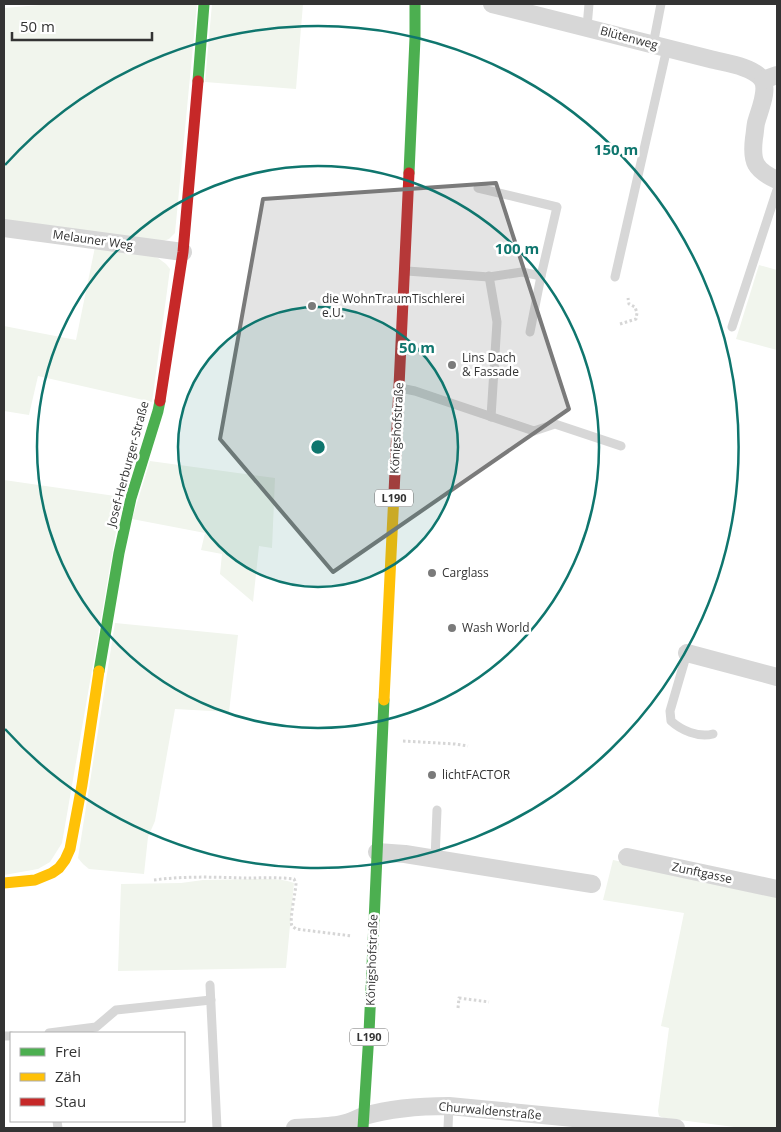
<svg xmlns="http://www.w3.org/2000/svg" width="781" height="1132" font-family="'Open Sans',sans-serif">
<rect width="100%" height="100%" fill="#fff"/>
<g fill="#f1f5ed">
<path d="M 52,4 L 197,4 L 175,233 L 169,239 L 161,242 L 4,220 L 4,8 Z"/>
<path d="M 212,4 L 303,4 L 296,89 L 205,82 Z"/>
<path d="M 95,247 L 146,254 L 158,258 L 166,264 L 170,269 L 152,402 L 38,376 L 29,415 L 4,411 L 4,326 L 76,340 Z"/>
<path d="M 759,265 L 777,270 L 777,350 L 736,339 Z"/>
<path d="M 150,461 L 275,478 L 272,548 L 259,546 L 253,602 L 220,574 L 222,554 L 201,550 L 205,533 L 132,519 Z"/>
<path d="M 4,480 L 122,497 L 62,843 L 50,862 L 38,869 L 4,875 Z"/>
<path d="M 115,623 L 238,635 L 229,712 L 175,709 L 155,821 L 148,837 L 144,874 L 89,869 L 83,864 L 78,858 Z"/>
<path d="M 613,860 L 777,894 L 777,1128 L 742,1128 L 664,1118 L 659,1116 L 658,1111 L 669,1028 L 661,1026 L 684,913 L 603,900 Z"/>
<path d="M 261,879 C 272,879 284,879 294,883 L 286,968 L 118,971 L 121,884 L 181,883 L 203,880 Z"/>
</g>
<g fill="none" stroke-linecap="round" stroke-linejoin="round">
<g stroke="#d6d6d6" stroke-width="3" stroke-dasharray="2.5 2.5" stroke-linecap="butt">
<path d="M 620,324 L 636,319 L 637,313 L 635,307 L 629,304 L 628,298"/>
<path d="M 421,348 L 431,348"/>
<path d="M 403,741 L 455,744 L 468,746"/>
<path d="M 154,880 C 184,876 214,877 244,878 C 260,878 278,877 294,879 L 296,883 C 296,891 289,920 292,926 C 293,927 295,928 296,929 L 352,936"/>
<path d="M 458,1008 L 459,998 L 489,1002"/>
</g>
<g stroke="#d7d7d7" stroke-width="9">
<path d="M 587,27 L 589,4"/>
<path d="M 653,45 L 661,4"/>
<path d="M 407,271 L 489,277 L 522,272 L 541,276 L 557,207 L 478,188"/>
<path d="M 489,276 L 497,322 L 491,417"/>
<path d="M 615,277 L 667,48"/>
<path d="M 732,327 L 777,190"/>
<path d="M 530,332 L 541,276"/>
<path d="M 400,388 L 415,391 L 534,431 L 555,424 L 621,446"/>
<path d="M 687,653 L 670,711 L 671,721 C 681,730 698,738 713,734"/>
<path d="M 435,859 L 437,810"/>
<path d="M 210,985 L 217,1128"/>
<path d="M 49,1033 L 96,1027 L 116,1010 L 211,1000"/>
<path d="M 4,1036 L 11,1036"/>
<path d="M 57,1121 L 58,1128"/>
<path d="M 448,1128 L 449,1106"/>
</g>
<g stroke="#d7d7d7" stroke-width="18">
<path d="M 492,4 L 710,59 C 725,63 751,66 761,78 C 770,88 759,111 756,123 C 755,128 755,133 754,138 C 751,162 755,170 777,180"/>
<path d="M 763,80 L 777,75"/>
<path d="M 4,228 L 183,252"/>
<path d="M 687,653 L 777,677"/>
<path d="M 377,852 L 405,854 L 592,884"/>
<path d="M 627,857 L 777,889"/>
<path d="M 295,1128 C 308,1127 329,1127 342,1124 C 349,1123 356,1119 364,1116 C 392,1108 420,1106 449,1106 L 676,1128"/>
</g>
<g stroke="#4caf50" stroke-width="11">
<path d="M 198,81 L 204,4"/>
<path d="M 409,173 L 415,38 L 415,4"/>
<path d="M 99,671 L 119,553 L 131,498 L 158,411 L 160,401"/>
<path d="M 363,1128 L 369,1033 L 384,700"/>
</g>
<g stroke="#ffc107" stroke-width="11">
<path d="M 384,700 L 394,493"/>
<path d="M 4,883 L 35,880 L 52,873 L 59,868 L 65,860 L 70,849 L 82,785 L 99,671"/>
</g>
<g stroke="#c62828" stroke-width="11">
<path d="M 160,401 L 183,252 L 198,81"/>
<path d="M 394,493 L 409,173"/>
</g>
</g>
<path fill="#7a7a7a" fill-opacity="0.2" stroke="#7a7a7a" stroke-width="4" stroke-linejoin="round" d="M 496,183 L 569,409 L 333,572 L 220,439 L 263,199 Z"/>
<circle cx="318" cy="447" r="140" fill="#0f766e" fill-opacity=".12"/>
<g fill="none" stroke="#0f766e" stroke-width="2.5">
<circle cx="318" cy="447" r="140"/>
<circle cx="318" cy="447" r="281"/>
<path d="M5 165A421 421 0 1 1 5 729"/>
</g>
<g fill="#7a7a7a" stroke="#fff" stroke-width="2">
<circle cx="312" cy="306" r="5"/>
<circle cx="452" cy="365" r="5"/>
<circle cx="432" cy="573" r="5"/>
<circle cx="452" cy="628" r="5"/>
<circle cx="432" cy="775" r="5"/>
</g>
<g text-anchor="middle" stroke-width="5" stroke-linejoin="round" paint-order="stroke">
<g fill="#fff" stroke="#707070" stroke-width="1">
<rect x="375" y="489.5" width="38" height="17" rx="4"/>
<rect x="350" y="1028.5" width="38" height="17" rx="4"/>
</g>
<g font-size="11" font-weight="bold" fill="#333">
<text x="394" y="502">L190</text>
<text x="369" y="1041">L190</text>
</g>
<g font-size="12" fill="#333" stroke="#fff">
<text transform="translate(629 38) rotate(15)" y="4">Blütenweg</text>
<text transform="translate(93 240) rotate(8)" y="4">Melauner Weg</text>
<text transform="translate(397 428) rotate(-87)" y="4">Königshofstraße</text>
<text transform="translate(128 464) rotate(-75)" y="4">Josef-Herburger-Straße</text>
<text transform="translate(702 873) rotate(12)" y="4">Zunftgasse</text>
<text transform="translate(372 960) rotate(-88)" y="4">Königshofstraße</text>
<text transform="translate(490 1111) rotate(5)" y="4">Churwaldenstraße</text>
</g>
<g font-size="12" fill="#333" stroke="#fff" text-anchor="start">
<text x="322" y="303">die WohnTraumTischlerei<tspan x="322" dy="14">e.U.</tspan></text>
<text x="462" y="362">Lins Dach<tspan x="462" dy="14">&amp; Fassade</tspan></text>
<text x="442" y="577">Carglass</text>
<text x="462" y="632">Wash World</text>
<text x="442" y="779">lichtFACTOR</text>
</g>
</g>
<circle cx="318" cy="447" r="8" fill="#0f766e" stroke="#fff" stroke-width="2.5"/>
<g font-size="15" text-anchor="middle" font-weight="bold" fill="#0f766e" stroke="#fff" stroke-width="5" stroke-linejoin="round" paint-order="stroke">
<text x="616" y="155">150 m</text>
<text x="517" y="254">100 m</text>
<text x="417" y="353">50 m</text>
</g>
<rect width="781" height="1132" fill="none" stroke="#333333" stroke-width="10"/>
<rect x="10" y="1032" width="175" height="90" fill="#ffffff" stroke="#adadad"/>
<rect x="20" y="1048" width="25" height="8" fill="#4caf50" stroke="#adadad"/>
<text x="55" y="1057" font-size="15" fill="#333333">Frei</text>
<rect x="20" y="1073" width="25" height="8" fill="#ffc107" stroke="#adadad"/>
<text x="55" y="1082" font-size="15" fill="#333333">Zäh</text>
<rect x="20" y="1098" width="25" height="8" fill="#c62828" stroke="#adadad"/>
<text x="55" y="1107" font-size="15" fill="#333333">Stau</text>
<path d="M12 32v8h140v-8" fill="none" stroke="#333333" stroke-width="2.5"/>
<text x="20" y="32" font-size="15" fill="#333333" stroke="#ffffff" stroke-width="4" paint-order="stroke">50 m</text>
</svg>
